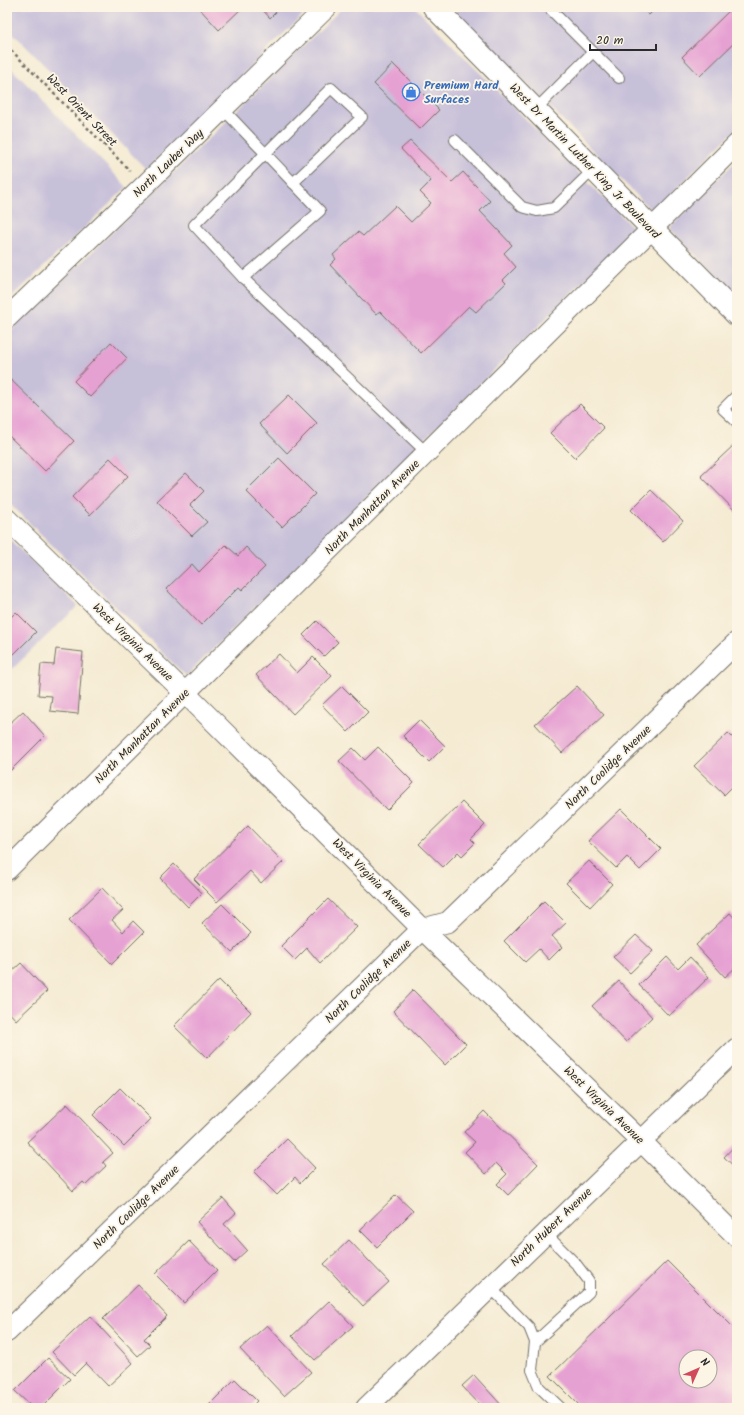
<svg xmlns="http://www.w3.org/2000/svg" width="744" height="1415" font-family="Kalam,sans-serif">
<rect width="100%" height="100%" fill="#fcf5e5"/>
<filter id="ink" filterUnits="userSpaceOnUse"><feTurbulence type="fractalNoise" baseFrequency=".025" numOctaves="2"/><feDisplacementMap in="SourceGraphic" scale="8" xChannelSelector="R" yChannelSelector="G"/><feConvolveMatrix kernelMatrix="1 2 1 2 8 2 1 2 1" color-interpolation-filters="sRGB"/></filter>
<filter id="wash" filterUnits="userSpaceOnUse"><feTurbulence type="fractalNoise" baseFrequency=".012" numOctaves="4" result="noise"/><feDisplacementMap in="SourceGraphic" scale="16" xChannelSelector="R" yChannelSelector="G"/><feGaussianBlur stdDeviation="0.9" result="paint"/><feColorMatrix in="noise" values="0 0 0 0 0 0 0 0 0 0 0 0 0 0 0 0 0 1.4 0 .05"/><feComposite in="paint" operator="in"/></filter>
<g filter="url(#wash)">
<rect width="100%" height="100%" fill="#f5ebd3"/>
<g fill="#c7c0d9">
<path d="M 7,7 L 311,7 L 146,169 L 7,27 Z"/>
<path d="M 343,7 L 415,7 L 635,230 L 186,676 L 7,501 L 7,334 L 143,203 Z"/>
<path d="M 452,7 L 737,7 L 737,128 L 653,212 Z"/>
<path d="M 7,64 L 127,187 L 7,302 Z"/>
<path d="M 737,160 L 737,297 L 669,228 Z"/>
<path d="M 7,537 L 78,606 L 7,674 Z"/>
</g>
<g id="blocks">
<g fill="#e6a1d3" fill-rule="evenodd">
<path d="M 198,7 L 243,7 L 219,30 Z"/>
<path d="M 260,7 L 281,7 L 270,18 Z"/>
<path d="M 641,7 L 657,7 L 649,15 Z"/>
<path d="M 733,7 L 737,7 L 737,40 L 700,76 L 682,57 Z"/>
<path d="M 393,64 L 439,110 L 420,129 L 374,84 Z"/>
<path d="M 410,141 L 452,182 L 463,172 L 490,201 L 480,211 L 512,245 L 504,253 L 516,267 L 503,280 L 506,283 L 476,312 L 469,306 L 421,353 L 380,311 L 376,314 L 330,265 L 336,259 L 333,255 L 358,232 L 363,236 L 395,206 L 411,222 L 431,203 L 420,192 L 431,181 L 401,149 Z"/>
<path d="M 111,342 L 127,358 L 90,397 L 74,381 Z"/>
<path d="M 7,376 L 74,441 L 45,471 L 7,434 Z"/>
<path d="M 289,395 L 317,423 L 287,453 L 259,424 Z"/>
<path d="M 580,404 L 604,428 L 575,458 L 550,433 Z"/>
<path d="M 735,444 L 737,447 L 737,513 L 701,476 Z"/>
<path d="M 110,458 L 128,476 L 90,515 L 72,497 Z"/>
<path d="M 279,458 L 315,494 L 282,527 L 246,491 Z"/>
<path d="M 186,473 L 204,491 L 190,505 L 207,522 L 192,536 L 157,501 Z"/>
<path d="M 651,490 L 683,521 L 663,542 L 631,510 Z"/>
<path d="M 226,545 L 238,556 L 246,547 L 265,567 L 242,590 L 239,587 L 201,625 L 166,589 L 192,564 L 199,572 Z"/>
<path d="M 16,612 L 36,632 L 13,655 L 7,649 L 7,621 Z"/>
<path d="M 317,621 L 338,642 L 324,656 L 303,635 Z"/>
<path d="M 56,649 L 83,652 L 78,714 L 50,711 L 52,696 L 38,695 L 41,664 L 54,665 Z"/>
<path d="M 279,654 L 297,673 L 313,657 L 332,676 L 293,714 L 256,675 Z"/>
<path d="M 342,686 L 368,712 L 348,732 L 322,705 Z"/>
<path d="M 577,686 L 604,715 L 562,753 L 535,724 Z"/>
<path d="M 23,711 L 45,736 L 10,771 L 7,768 L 7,722 L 9,724 Z"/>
<path d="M 419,720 L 445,746 L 429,762 L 403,736 Z"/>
<path d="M 728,733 L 737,742 L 737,782 L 724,795 L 694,766 Z"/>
<path d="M 378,747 L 414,783 L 387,810 L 339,761 L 353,748 L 365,760 Z"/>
<path d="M 462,802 L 485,825 L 471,839 L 475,843 L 462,856 L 458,852 L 443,867 L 419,844 Z"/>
<path d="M 621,809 L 661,849 L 640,870 L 627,857 L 616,868 L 588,841 Z"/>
<path d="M 248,826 L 283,862 L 261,883 L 250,871 L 217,902 L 194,879 Z"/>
<path d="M 589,861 L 612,884 L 590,907 L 566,883 Z"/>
<path d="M 174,864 L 202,893 L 188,907 L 160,878 Z"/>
<path d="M 102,888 L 123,910 L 112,920 L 123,932 L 133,921 L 144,932 L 112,964 L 69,920 Z"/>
<path d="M 328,899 L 357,927 L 320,963 L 307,948 L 295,960 L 281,946 Z"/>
<path d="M 544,901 L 566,923 L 552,936 L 562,947 L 549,960 L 539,949 L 525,962 L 504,941 Z"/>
<path d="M 222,904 L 251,933 L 232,952 L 202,923 Z"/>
<path d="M 730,913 L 737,921 L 737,966 L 725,977 L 696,945 Z"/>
<path d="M 636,935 L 653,951 L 630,973 L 613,957 Z"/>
<path d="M 667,957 L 678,969 L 690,957 L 709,977 L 669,1016 L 639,985 Z"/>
<path d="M 21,963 L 47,991 L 16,1020 L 7,1010 L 7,976 Z"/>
<path d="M 219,980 L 251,1012 L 207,1058 L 174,1026 Z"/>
<path d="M 619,981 L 652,1017 L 626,1042 L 592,1006 Z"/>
<path d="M 413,990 L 466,1044 L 445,1065 L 393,1011 Z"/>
<path d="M 120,1088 L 151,1119 L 124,1146 L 93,1115 Z"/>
<path d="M 67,1104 L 113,1153 L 103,1162 L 106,1166 L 86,1185 L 83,1182 L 73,1191 L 27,1142 Z"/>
<path d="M 484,1111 L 538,1164 L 508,1195 L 497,1184 L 507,1174 L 496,1163 L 486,1174 L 465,1152 L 475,1142 L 464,1132 Z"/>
<path d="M 287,1139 L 315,1168 L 300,1183 L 295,1177 L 277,1195 L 254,1172 Z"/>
<path d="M 737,1143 L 737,1169 L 724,1157 Z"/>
<path d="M 396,1195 L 413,1211 L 377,1247 L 360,1230 Z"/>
<path d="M 223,1198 L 236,1213 L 224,1224 L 247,1250 L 234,1262 L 197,1222 Z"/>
<path d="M 349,1240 L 389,1282 L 363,1306 L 324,1264 Z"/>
<path d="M 189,1241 L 217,1270 L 184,1303 L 155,1274 Z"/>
<path d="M 667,1261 L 737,1331 L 737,1408 L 582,1408 L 550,1376 ZM 686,1357 L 710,1357 L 710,1381 L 686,1381 Z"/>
<path d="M 138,1285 L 167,1316 L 144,1339 L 150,1345 L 138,1356 L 103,1319 Z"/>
<path d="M 329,1301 L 353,1326 L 315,1360 L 292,1336 Z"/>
<path d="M 90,1316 L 133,1363 L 108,1386 L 86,1363 L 74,1375 L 52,1352 Z"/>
<path d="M 267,1325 L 311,1372 L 284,1396 L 240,1349 Z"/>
<path d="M 48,1358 L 70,1379 L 41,1408 L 33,1408 L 15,1391 Z"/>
<path d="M 474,1375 L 504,1408 L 483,1408 L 462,1386 Z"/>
<path d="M 235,1379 L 257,1401 L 250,1408 L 206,1408 Z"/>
</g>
</g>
</g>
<g filter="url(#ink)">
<use href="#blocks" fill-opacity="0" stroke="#726e66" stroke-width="1"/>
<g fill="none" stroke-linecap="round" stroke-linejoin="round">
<defs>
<g id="service">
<path d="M 551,10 L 593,52"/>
<path d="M 223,109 L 320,211 L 243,278 L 427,453"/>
<path d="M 535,110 L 593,52 L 619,78"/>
<path d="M 455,140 L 522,207 L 537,211 L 554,208 L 593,170"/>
<path d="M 243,278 L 194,225 L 331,88 L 362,117 L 293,183"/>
<path d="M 737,395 L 723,409 L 737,422"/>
<path d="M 490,1287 L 529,1327 L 535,1342 L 532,1370 L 539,1387 L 561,1408"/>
<path d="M 535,1342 L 589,1292 L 589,1281 L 576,1264 L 545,1233"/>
</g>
<g id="minor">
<path d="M 7,318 L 144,186 L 327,7"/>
<path d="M 7,519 L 185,693 L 422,929 L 640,1140 L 737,1237"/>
<path d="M 7,870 L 737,144"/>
<path d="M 7,1332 L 422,929 L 448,922 L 737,642"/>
<path d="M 366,1408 L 737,1048"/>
</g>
<path id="tertiary" d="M 434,7 L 737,315"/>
</defs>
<use href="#service" stroke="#726e66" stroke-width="12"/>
<use href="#minor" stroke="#726e66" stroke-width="22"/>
<use href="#tertiary" stroke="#726e66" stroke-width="24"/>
<path stroke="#726e66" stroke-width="2.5" stroke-dasharray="3 3" stroke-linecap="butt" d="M 7,46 L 130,171"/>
<use href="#service" stroke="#fff" stroke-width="10"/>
<use href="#minor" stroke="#fff" stroke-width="20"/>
<use href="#tertiary" stroke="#fff" stroke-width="22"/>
</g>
</g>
<defs>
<symbol id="shop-ring" viewBox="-11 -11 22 22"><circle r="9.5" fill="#fcf5e5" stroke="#3f7fe0" stroke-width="1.5"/><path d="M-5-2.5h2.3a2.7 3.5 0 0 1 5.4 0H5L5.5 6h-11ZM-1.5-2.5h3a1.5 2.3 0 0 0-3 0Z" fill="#3f7fe0"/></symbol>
</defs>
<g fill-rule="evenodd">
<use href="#shop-ring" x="401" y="82" width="20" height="20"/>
</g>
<g text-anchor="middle" stroke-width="3.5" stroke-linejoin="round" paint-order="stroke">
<g font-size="12" font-weight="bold" fill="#366cbe" stroke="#fcf5e5" text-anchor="start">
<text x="424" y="89">Premium Hard<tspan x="424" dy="14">Surfaces</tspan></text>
</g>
<g font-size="12" fill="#2b2b2b" stroke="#fcf5e5">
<text transform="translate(82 110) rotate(46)" y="4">West Orient Street</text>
<text transform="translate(585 161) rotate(46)" y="4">West Dr Martin Luther King Jr Boulevard</text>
<text transform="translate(168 163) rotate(-44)" y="4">North Lauber Way</text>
<text transform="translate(372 507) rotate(-45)" y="4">North Manhattan Avenue</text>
<text transform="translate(133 642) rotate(44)" y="4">West Virginia Avenue</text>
<text transform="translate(142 736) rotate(-45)" y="4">North Manhattan Avenue</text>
<text transform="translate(608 767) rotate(-44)" y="4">North Coolidge Avenue</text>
<text transform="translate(372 878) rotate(45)" y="4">West Virginia Avenue</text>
<text transform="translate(368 981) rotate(-44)" y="4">North Coolidge Avenue</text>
<text transform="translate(604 1105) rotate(44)" y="4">West Virginia Avenue</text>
<text transform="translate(136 1207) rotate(-44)" y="4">North Coolidge Avenue</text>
<text transform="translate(551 1227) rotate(-44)" y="4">North Hubert Avenue</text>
</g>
</g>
<rect width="744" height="1415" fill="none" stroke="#fcf5e5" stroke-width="24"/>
<g transform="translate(698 1369) rotate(45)"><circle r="19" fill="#fcf5e5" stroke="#a8a49b"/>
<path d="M0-3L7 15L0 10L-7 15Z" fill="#d1495b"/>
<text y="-6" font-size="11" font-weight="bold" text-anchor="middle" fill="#2b2b2b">N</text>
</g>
<path d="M590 44v6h66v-6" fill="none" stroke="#2b2b2b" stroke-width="2"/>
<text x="596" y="44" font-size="12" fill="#2b2b2b" stroke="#fcf5e5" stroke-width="3" paint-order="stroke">20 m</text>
</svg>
